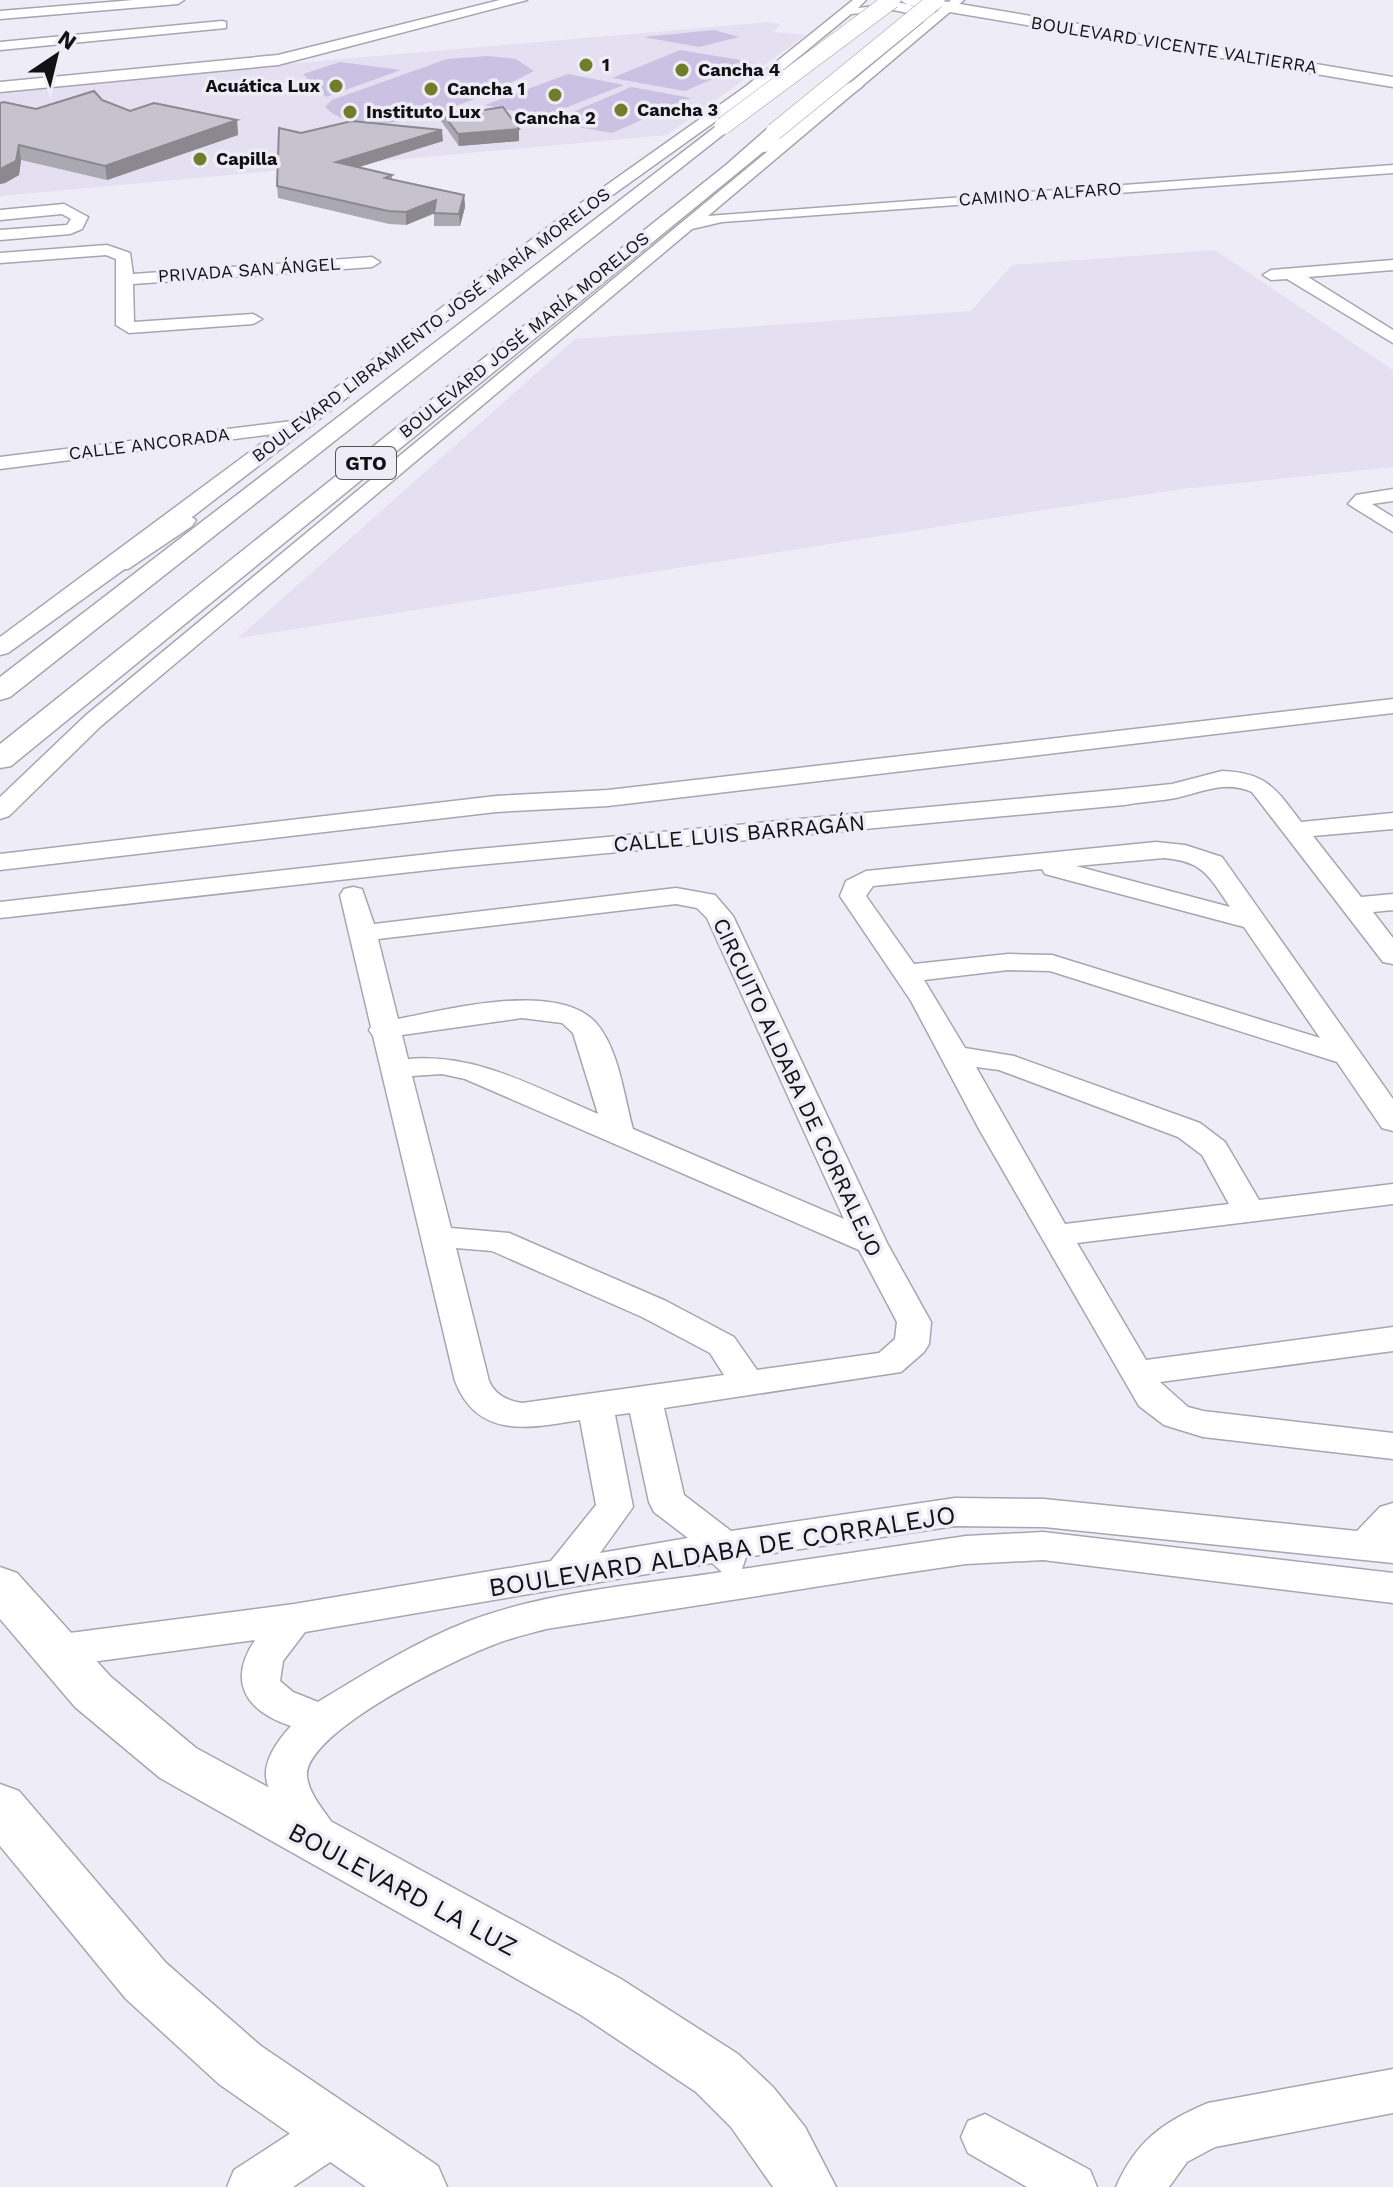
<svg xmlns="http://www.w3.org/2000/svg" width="1393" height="2187" font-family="'Work Sans',sans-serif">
<rect width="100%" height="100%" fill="#eeecf7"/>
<g fill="#e4dff1">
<path d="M 769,22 L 781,24 L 773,32 L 806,35 L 667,135 L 0,196 L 0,89 Z"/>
<path d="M 1215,250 L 1393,370 L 1393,467 L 1182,489 L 1043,510 L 238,638 L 575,339 L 971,311 L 1012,265 Z"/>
</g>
<g fill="#cbc2e3">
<path d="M 714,30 L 739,37 L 699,47 L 643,37 Z"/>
<path d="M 680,50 L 752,62 L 685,91 L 612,78 Z"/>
<path d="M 488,56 L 516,59 L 534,71 C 488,95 369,152 325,107 L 332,100 L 447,59 Z"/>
<path d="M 340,62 L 401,70 L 326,97 L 303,74 Z"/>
<path d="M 568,74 L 624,85 L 542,117 L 485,105 Z"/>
<path d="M 631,87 L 691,98 L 612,133 L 550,122 Z"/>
</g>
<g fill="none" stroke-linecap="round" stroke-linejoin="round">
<defs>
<g id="minor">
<path d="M 134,0 L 184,0 L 178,4 L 0,19 L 0,11 Z"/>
<path d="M 853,0 L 866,0 L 858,8 L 902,3 L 935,13 L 951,0 L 964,0 L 708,216 L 1393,165 L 1393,173 L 722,222 L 692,229 L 101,726 L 9,816 L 0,819 L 0,797 L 85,716 L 924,22 L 923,16 L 893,10 L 851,14 L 755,93 L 572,224 L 126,568 L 8,653 L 0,655 L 0,637 L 274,434 L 0,469 L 0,457 L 292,421 L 560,218 L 745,87 Z"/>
<path d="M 222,21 L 226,22 L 226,28 L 0,50 L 0,42 Z"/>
<path d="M 64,204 L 88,217 L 82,229 L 70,234 L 0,240 L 0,230 L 67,225 L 71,219 L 62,214 L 0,220 L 0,210 Z"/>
<path d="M 107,245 L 130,253 L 133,274 L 372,257 L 380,262 L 372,267 L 133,284 L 134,322 L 253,314 L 262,319 L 253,324 L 129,333 L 116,325 L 116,259 L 106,255 L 0,263 L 0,253 Z"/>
<path d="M 1393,260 L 1393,270 L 1308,277 L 1393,330 L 1393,343 L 1287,279 L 1271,280 L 1263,275 L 1271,270 Z"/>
<path d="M 1393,489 L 1393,501 L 1372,504 L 1393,517 L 1393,532 L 1348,504 L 1356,495 Z"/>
<path d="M 1393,699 L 1393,713 L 608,806 L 496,812 L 0,870 L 0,854 L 496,796 L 608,790 Z"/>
<path d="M 1222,771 C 1267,773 1275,788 1301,822 L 1393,813 L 1393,829 L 1313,836 L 1361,897 L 1393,894 L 1393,910 L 1373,912 L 1393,938 L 1393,964 L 1383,962 L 1252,792 C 1225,780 1203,792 1176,798 C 1159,801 1141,802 1124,805 L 456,867 L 0,918 L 0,902 L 456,851 L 1124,789 L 1172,784 Z"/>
<path d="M 1156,842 L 1185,845 L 1222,857 L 1393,1099 L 1393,1131 L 1382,1128 L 1337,1062 L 1050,971 L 1008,970 L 924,980 L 965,1048 L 1014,1056 L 1200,1123 L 1225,1142 L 1259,1200 L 1393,1184 L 1393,1204 L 1077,1243 L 1146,1360 L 1393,1327 L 1393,1351 L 1160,1382 L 1188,1407 L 1203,1411 L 1393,1433 L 1393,1459 L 1203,1437 L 1164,1425 L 1139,1406 L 979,1129 L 911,1001 L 840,896 L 846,881 L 866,871 ZM 1164,858 C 1203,861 1209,876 1230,907 L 1076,866 ZM 1042,869 L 1045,874 L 1244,927 L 1320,1038 L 1052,955 L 1008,954 L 914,964 L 866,896 L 873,886 ZM 976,1067 L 999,1070 L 1178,1137 L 1202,1155 L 1229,1204 L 1065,1224 Z"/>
<path d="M 353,887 L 362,889 L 374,924 L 676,888 L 715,895 L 733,916 L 887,1243 L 931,1322 L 929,1344 L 924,1352 L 901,1372 L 664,1408 L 684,1495 L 731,1531 L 955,1498 L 1044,1499 L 1357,1531 L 1380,1507 L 1393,1503 L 1393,1563 L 1044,1527 L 955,1526 L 746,1557 L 742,1569 L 966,1536 L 1043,1532 L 1393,1573 L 1393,1603 L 1043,1560 L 966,1564 L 891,1575 L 546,1629 C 528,1634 510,1638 493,1645 C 455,1659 302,1733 307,1777 C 310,1799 331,1817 340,1836 L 334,1849 C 324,1852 314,1856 304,1849 C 290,1838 267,1794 266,1776 C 265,1758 279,1739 291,1726 C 246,1711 227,1682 255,1640 L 54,1667 L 40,1662 L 34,1651 L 40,1640 L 54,1635 L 294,1604 L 551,1561 L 596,1505 L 580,1420 C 530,1428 478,1440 455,1381 L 373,1036 L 369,1030 L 371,1027 L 340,895 L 344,889 ZM 676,904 L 697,908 L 707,918 L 844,1219 L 633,1129 C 624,1097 619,1049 596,1023 C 558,980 447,1010 398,1019 L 378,939 ZM 522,1018 L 562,1023 L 573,1033 L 598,1114 C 536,1088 477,1053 408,1059 L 402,1035 ZM 442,1074 L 465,1079 L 859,1250 L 897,1322 L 895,1339 L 879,1353 L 757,1370 L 734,1337 L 666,1301 L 509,1233 L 451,1228 L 412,1076 ZM 456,1248 L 492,1251 L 642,1317 L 710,1353 L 724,1375 L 522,1403 C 508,1401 495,1395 489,1381 ZM 630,1413 L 649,1502 L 654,1512 L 688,1538 L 600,1553 L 633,1507 L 615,1415 ZM 712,1563 L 722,1572 C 638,1585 549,1591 469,1621 C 415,1642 367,1672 318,1702 L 293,1692 L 280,1681 L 283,1661 L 305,1632 Z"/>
<path d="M 1393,2069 L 1393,2113 L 1215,2147 L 1187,2162 L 1169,2187 L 1116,2187 C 1136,2141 1163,2122 1208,2103 Z"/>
<path d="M 334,2109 L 351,2116 L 357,2132 L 351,2148 L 293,2187 L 227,2187 L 234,2170 L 317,2116 Z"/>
<path d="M 985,2114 L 1090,2170 L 1097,2187 L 1027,2187 L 968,2153 L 961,2137 L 968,2121 Z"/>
</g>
<g id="major">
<path d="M 500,0 L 527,0 L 278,65 L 0,92 L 0,82 L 278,55 Z"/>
<path d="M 900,0 L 936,0 L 1393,77 L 1393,87 L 908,5 Z"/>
<path d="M 854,81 L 863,86 L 772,151 L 763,152 L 11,766 L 0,768 L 0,744 L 726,165 L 768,128 L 779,128 L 828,92 Z"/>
<path d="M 723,121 L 729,122 L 729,130 L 10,697 L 0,700 L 0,677 Z"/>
<path d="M 183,512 L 196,520 L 192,526 L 128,569 L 108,569 L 104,563 L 108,557 L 174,514 Z"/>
<path d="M 0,1567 L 17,1573 L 111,1677 L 196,1748 L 621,1979 L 738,2054 L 773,2087 L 805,2127 L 836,2187 L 773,2187 L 731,2127 L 696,2092 L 581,2015 L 160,1778 L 75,1707 L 0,1619 Z"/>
<path d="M 0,1784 L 19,1791 L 166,1963 L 261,2046 L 438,2166 L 447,2187 L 366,2187 L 219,2084 L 126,1999 L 0,1846 Z"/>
</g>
</defs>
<use href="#minor" stroke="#a7a5af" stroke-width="3"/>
<use href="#major" stroke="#a7a5af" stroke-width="3"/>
<use href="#minor" fill="#fff" fill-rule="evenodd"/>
<use href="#major" fill="#fff" fill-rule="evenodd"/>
<defs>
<g id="major-bridge">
<path d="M 723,126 L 892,0"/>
<path d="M 774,132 L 936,0"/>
</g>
</defs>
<use href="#major-bridge" stroke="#a7a5af" stroke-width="18" stroke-linecap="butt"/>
<use href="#major-bridge" stroke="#fff" stroke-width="17"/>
</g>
<g fill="#aaa8b1">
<path d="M 102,100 L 130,111 L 237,120 L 238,135 L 107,180 L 21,160 L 19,175 L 5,183 L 0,184 L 36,109 Z"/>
<path d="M 440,110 L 519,141 L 459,146 L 441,121 Z"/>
<path d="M 301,133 L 443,141 L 359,167 L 392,175 L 392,180 L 464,195 L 465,207 L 460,226 L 434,226 L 434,214 L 406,225 L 389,224 L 278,198 L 277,186 Z"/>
</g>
<g fill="#8b8890">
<path d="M 237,120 L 238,135 L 107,180 L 105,166 Z"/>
<path d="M 519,129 L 519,141 L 459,146 L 458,134 Z"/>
<path d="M 442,130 L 443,141 L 337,174 L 336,162 Z"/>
<path d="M 19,145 L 21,160 L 19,175 L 5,183 L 0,184 L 0,169 Z"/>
<path d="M 464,195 L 465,207 L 460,226 L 459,214 Z"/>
<path d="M 436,200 L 436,212 L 406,225 L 406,212 Z"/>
</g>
<g fill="#c6c3ce" stroke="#8b8890" stroke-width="2">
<path d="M 94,91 L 102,100 L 130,111 L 154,103 L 237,120 L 105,166 L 19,145 L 16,161 L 0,169 L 0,103 L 4,102 L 36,109 Z"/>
<path d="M 503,107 L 519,129 L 458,134 L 440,110 L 465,113 Z"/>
<path d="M 352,121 L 442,130 L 336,162 L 392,175 L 385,178 L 464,195 L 459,214 L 434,213 L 436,200 L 406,212 L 388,211 L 277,186 L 279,128 L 301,133 Z"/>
</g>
<g fill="#707d2a" stroke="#eeecf7" stroke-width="3">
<circle cx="586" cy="65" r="8"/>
<circle cx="682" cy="70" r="8"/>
<circle cx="336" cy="86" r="8"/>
<circle cx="431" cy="89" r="8"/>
<circle cx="555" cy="95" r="8"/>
<circle cx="621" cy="110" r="8"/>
<circle cx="350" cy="112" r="8"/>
<circle cx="200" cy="159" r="8"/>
</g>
<g text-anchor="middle" stroke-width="7" stroke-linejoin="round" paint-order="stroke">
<g font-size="18" fill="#121114" stroke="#eeecf7">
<text transform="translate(1174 45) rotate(9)" y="6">BOULEVARD VICENTE VALTIERRA</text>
<text transform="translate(1040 194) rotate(-4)" y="6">CAMINO A ALFARO</text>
<text transform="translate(249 270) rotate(-4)" y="6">PRIVADA SAN ÁNGEL</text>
<text transform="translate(431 325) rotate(-37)" y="6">BOULEVARD LIBRAMIENTO JOSÉ MARÍA MORELOS</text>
<text transform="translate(524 335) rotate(-39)" y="6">BOULEVARD JOSÉ MARÍA MORELOS</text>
<text transform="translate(149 444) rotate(-7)" y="6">CALLE ANCORADA</text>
</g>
<g font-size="18" font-weight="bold" fill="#121114" stroke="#eeecf7" text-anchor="start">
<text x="602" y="71">1</text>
<text x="698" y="76">Cancha 4</text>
<text x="320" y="92" text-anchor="end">Acuática Lux</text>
<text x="447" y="95">Cancha 1</text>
<text x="637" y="116">Cancha 3</text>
<text x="366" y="118">Instituto Lux</text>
<text x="555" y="124" text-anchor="middle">Cancha 2</text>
<text x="216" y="165">Capilla</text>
</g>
<rect fill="#eeecf7" stroke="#545358" stroke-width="2" x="336" y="447" width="60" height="32" rx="6"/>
<g font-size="20" font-weight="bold" fill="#121114">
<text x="366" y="470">GTO</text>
</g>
<g font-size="22" fill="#121114" stroke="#eeecf7">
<text transform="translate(739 833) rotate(-5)" y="8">CALLE LUIS BARRAGÁN</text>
<text transform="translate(798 1087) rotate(65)" y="8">CIRCUITO ALDABA DE CORRALEJO</text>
</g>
<g font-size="26" fill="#121114" stroke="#eeecf7">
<text transform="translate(722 1551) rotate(-9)" y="9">BOULEVARD ALDABA DE CORRALEJO</text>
<text transform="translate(403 1889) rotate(28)" y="9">BOULEVARD LA LUZ</text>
</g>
</g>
<g transform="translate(56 56) rotate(35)" stroke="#eeecf7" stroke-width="6" paint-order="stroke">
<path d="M0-6L14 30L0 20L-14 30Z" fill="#121114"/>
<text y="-12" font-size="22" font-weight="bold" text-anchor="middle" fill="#121114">N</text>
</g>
</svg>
